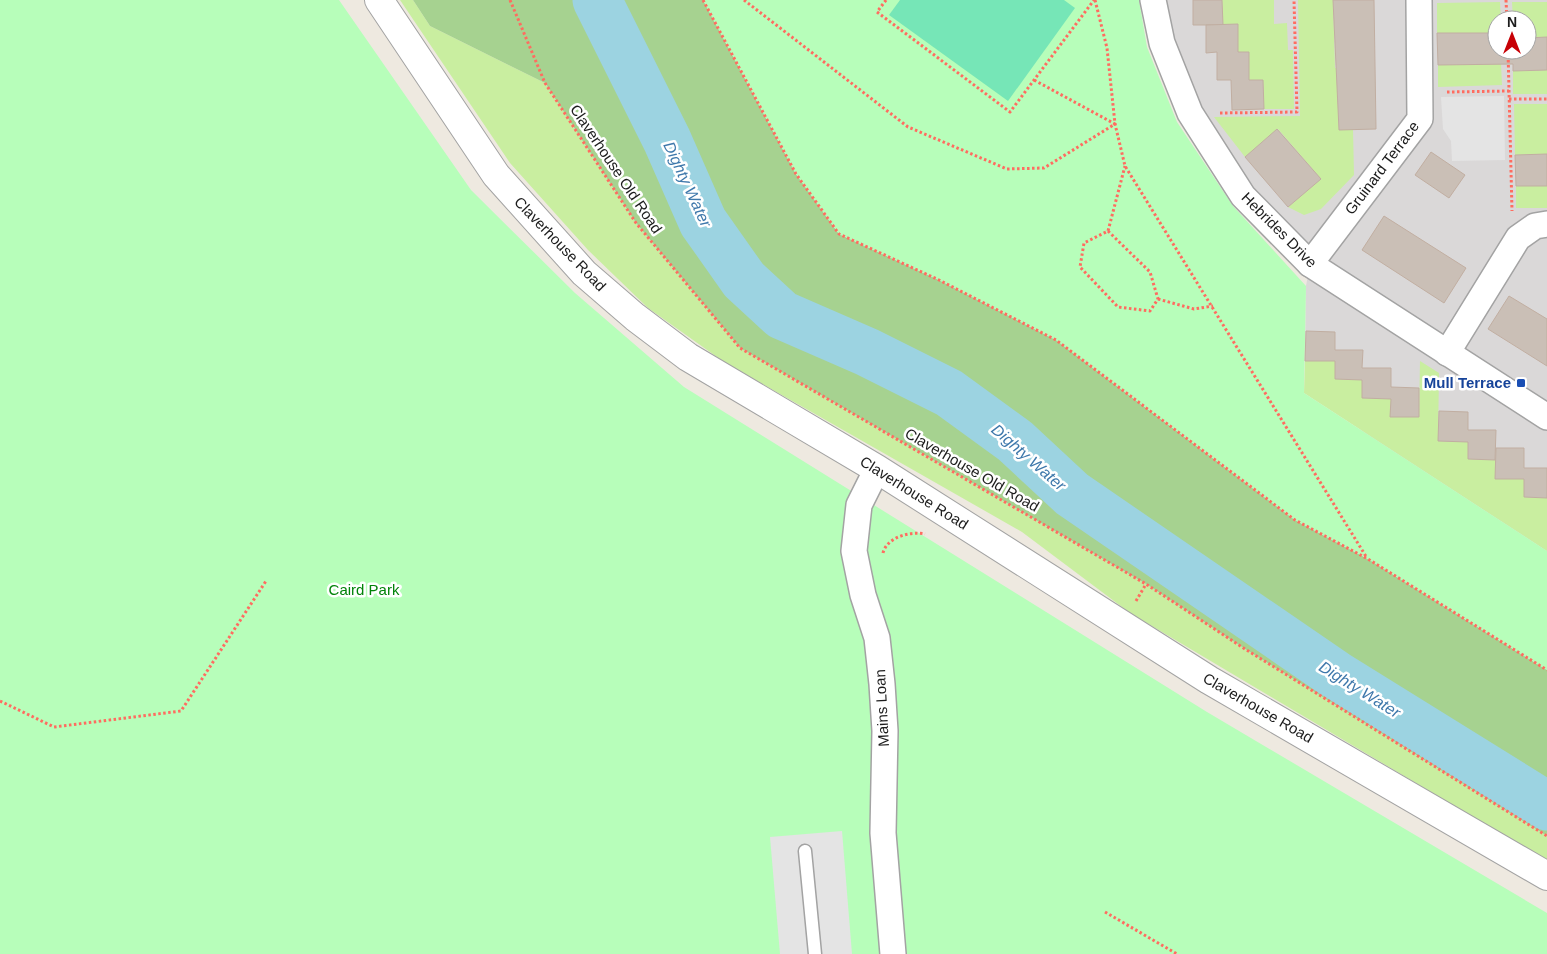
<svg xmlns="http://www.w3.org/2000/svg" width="1547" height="954" font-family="Helvetica,sans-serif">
<rect width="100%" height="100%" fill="#eee9e0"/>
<path fill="#dad8d8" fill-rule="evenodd" d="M 1153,0 L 1547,0 L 1547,551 L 1362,431 L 1305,361 L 1306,286 L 1310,264 L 1190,113 ZM 1497,20 L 1527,20 L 1527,50 L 1497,50 Z"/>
<g fill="#c9eea0">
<path d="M 400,0 L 413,0 L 430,26 L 545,83 L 636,223 L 740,348 L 1146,584 L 1245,649 L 1547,836 L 1547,861 L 1130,613 L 1022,532 L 724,362 L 648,308 L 588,250 L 510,163 Z"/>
<path d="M 1222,0 L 1274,0 L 1274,24 L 1287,23 L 1288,50 L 1293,50 L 1294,109 L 1264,109 L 1263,80 L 1249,80 L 1249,52 L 1238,52 L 1238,24 L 1223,25 Z"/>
<path d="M 1298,0 L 1333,0 L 1335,68 L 1375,67 L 1375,79 L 1338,81 L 1339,129 L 1353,129 L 1354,175 L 1321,209 L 1304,215 L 1288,207 L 1321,179 L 1278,129 L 1245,157 L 1214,117 L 1300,116 Z"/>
<path d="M 1500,2 L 1501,20 L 1497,20 L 1497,33 L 1437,33 L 1437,3 Z"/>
<path d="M 1512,2 L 1547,2 L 1547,37 L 1527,38 L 1527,20 L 1513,20 Z"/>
<path d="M 1501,64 L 1502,85 L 1438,87 L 1438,65 Z"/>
<path d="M 1547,70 L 1547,94 L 1513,94 L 1513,71 Z"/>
<path d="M 1514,104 L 1547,104 L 1547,154 L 1515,155 Z"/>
<rect x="1516" y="186" width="31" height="22"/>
<path d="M 1305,361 L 1335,361 L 1335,379 L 1362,380 L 1362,398 L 1391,399 L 1391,417 L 1419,417 L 1420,361 L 1439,373 L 1438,441 L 1468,442 L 1468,459 L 1496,460 L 1495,479 L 1524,479 L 1524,497 L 1547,498 L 1547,551 L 1304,393 Z"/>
</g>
<path fill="#a6d290" d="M 413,0 L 703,0 L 796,174 L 839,234 L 939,280 L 1056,340 L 1295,520 L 1368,559 L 1547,670 L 1547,836 L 1245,649 L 1146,584 L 740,348 L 636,223 L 545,83 L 430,26 Z"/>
<g fill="#b7feba">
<path d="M 0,0 L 339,0 L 471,190 L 575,293 L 684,387 L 1207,712 L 1547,913 L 1547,954 L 0,954 Z"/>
<path d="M 703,0 L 1139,0 L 1147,47 L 1177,122 L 1233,206 L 1306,286 L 1304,393 L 1547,551 L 1547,670 L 1368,559 L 1295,520 L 1056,340 L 939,280 L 839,234 L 796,174 Z"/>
</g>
<path fill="#76e6b7" d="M 900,0 L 1064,0 L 1075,8 L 1008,101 L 889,15 Z"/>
<g fill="#e4e4e4">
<path d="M 1504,96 L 1505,160 L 1452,161 L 1451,141 L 1443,129 L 1441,97 Z"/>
<path d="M 842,831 L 852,954 L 780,954 L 770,837 Z"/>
</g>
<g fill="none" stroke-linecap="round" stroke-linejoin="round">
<path stroke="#9cd3e1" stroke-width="49" d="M 597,0 L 667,140 L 703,222 L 744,280 L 782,315 L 867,352 L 949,393 L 1015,441 L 1072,494 L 1336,675 L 1547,806"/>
</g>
<g fill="#cabfb6" stroke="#c1aea1">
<path d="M 1193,0 L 1222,0 L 1223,25 L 1193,25 Z"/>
<path d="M 1333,0 L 1374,0 L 1376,129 L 1339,130 Z"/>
<path d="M 1238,24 L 1238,52 L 1249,52 L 1249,80 L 1263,80 L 1264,109 L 1232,110 L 1231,80 L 1217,80 L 1217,52 L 1206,53 L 1206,25 Z"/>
<path d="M 1437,33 L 1497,33 L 1497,50 L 1527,50 L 1527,38 L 1547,37 L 1547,70 L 1513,71 L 1513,64 L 1438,65 Z"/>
<path d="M 1277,129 L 1321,179 L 1288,207 L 1245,157 Z"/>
<path d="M 1431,152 L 1465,175 L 1449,198 L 1415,175 Z"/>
<path d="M 1547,154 L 1547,186 L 1516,186 L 1515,155 Z"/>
<path d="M 1384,216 L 1466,268 L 1444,303 L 1362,250 Z"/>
<path d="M 1509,296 L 1547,319 L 1547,366 L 1488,329 Z"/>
<path d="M 1306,331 L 1335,332 L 1335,350 L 1363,350 L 1362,368 L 1391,368 L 1391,387 L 1419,388 L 1419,417 L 1390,417 L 1391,399 L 1362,398 L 1362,380 L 1335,379 L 1335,361 L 1305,361 Z"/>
<path d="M 1439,411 L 1468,412 L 1468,430 L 1496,430 L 1495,460 L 1468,459 L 1468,442 L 1438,441 Z"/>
<path d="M 1496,448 L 1524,448 L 1524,468 L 1547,468 L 1547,498 L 1524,497 L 1524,479 L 1495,479 Z"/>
</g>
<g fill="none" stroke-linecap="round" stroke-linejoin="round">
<defs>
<path id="service" d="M 805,851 L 815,954"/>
<g id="minor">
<path d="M 1153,0 L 1162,43 L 1190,113 L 1243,196 L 1310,264 L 1547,417"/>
<path d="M 1310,264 L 1420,119 L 1419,0"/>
<path d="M 1447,353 L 1518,238 L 1535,226 L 1547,224"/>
<path d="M 877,469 L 859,505 L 854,551 L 863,595 L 877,638 L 882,684 L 885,731 L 883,833 L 893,954"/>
</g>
<path id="tertiary" d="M 379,0 L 496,175 L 584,273 L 635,317 L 688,357 L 877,469 L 1209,680 L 1547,876"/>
</defs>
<use href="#service" stroke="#a3a3a3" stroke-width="15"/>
<use href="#minor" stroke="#a3a3a3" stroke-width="28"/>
<use href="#tertiary" stroke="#a3a3a3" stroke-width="30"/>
<g stroke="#ff6c60" stroke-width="3" stroke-dasharray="2.5 2.5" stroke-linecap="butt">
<path d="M 510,0 L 545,83 L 636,223 L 740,348 L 1146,584 L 1245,649 L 1547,836"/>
<path d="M 703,0 L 796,174 L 839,234 L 939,280 L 1056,340 L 1295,520 L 1368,559 L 1547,670"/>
<path d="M 744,0 L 908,127 L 1007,169 L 1044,168 L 1115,124 L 1034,80"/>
<path d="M 886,0 L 877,12 L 1010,112 L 1094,0"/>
<path d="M 1095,0 L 1107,48 L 1115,124 L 1125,166 L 1367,558"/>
<path d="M 1506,0 L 1507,20"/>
<path d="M 1508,50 L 1512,211"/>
<path d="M 1447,92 L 1509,91"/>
<path d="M 1509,99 L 1547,99"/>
<path d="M 1220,113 L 1297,112 L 1294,0"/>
<path d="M 1108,231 L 1150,272 L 1158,299 L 1150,311 L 1118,307 L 1080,267 L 1084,243 L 1108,231 L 1125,166"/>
<path d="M 1158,299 L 1194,309 L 1213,306"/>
<path d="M 883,553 C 887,537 910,531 925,534"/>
<path d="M 1136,601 L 1146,584"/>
<path d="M 0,701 L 54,727 L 181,711 L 266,581"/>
<path d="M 1105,912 L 1177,954"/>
</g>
<use href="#service" stroke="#fff" stroke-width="12"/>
<use href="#minor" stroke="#fff" stroke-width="25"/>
<use href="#tertiary" stroke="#fff" stroke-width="28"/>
</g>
<rect fill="#1a4fb4" stroke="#fff" stroke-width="2" x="1516" y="378" width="10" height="10" rx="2.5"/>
<g text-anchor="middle" stroke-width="5" stroke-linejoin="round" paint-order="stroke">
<g font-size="15" fill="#1c1c1c" stroke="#fff">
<text transform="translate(1382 168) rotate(-53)" y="5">Gruinard Terrace</text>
<text transform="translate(616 169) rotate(56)" y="5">Claverhouse Old Road</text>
<text transform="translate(1279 230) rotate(45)" y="5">Hebrides Drive</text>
<text transform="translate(560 244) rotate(46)" y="5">Claverhouse Road</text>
<text transform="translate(972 470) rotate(30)" y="5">Claverhouse Old Road</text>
<text transform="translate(914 493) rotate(32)" y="5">Claverhouse Road</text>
<text transform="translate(882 708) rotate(-93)" y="5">Mains Loan</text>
<text transform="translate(1258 708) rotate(30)" y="5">Claverhouse Road</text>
</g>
<g font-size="15" font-weight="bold" fill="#164399" stroke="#fff" text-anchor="end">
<text x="1511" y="388">Mull Terrace</text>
</g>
<g font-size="15" fill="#018208" stroke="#fff">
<text x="364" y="595">Caird Park</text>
</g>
<g font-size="16" font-style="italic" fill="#3e78ab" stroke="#fff">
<text transform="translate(688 184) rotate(65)" y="6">Dighty Water</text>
<text transform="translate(1029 457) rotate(41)" y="6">Dighty Water</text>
<text transform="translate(1360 689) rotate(32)" y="6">Dighty Water</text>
</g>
</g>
<g transform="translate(1512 35)"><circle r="24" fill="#ffffff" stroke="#a4a4a4"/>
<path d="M0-4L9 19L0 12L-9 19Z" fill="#c70006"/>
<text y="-8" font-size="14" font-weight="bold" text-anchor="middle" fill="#1c1c1c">N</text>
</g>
</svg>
